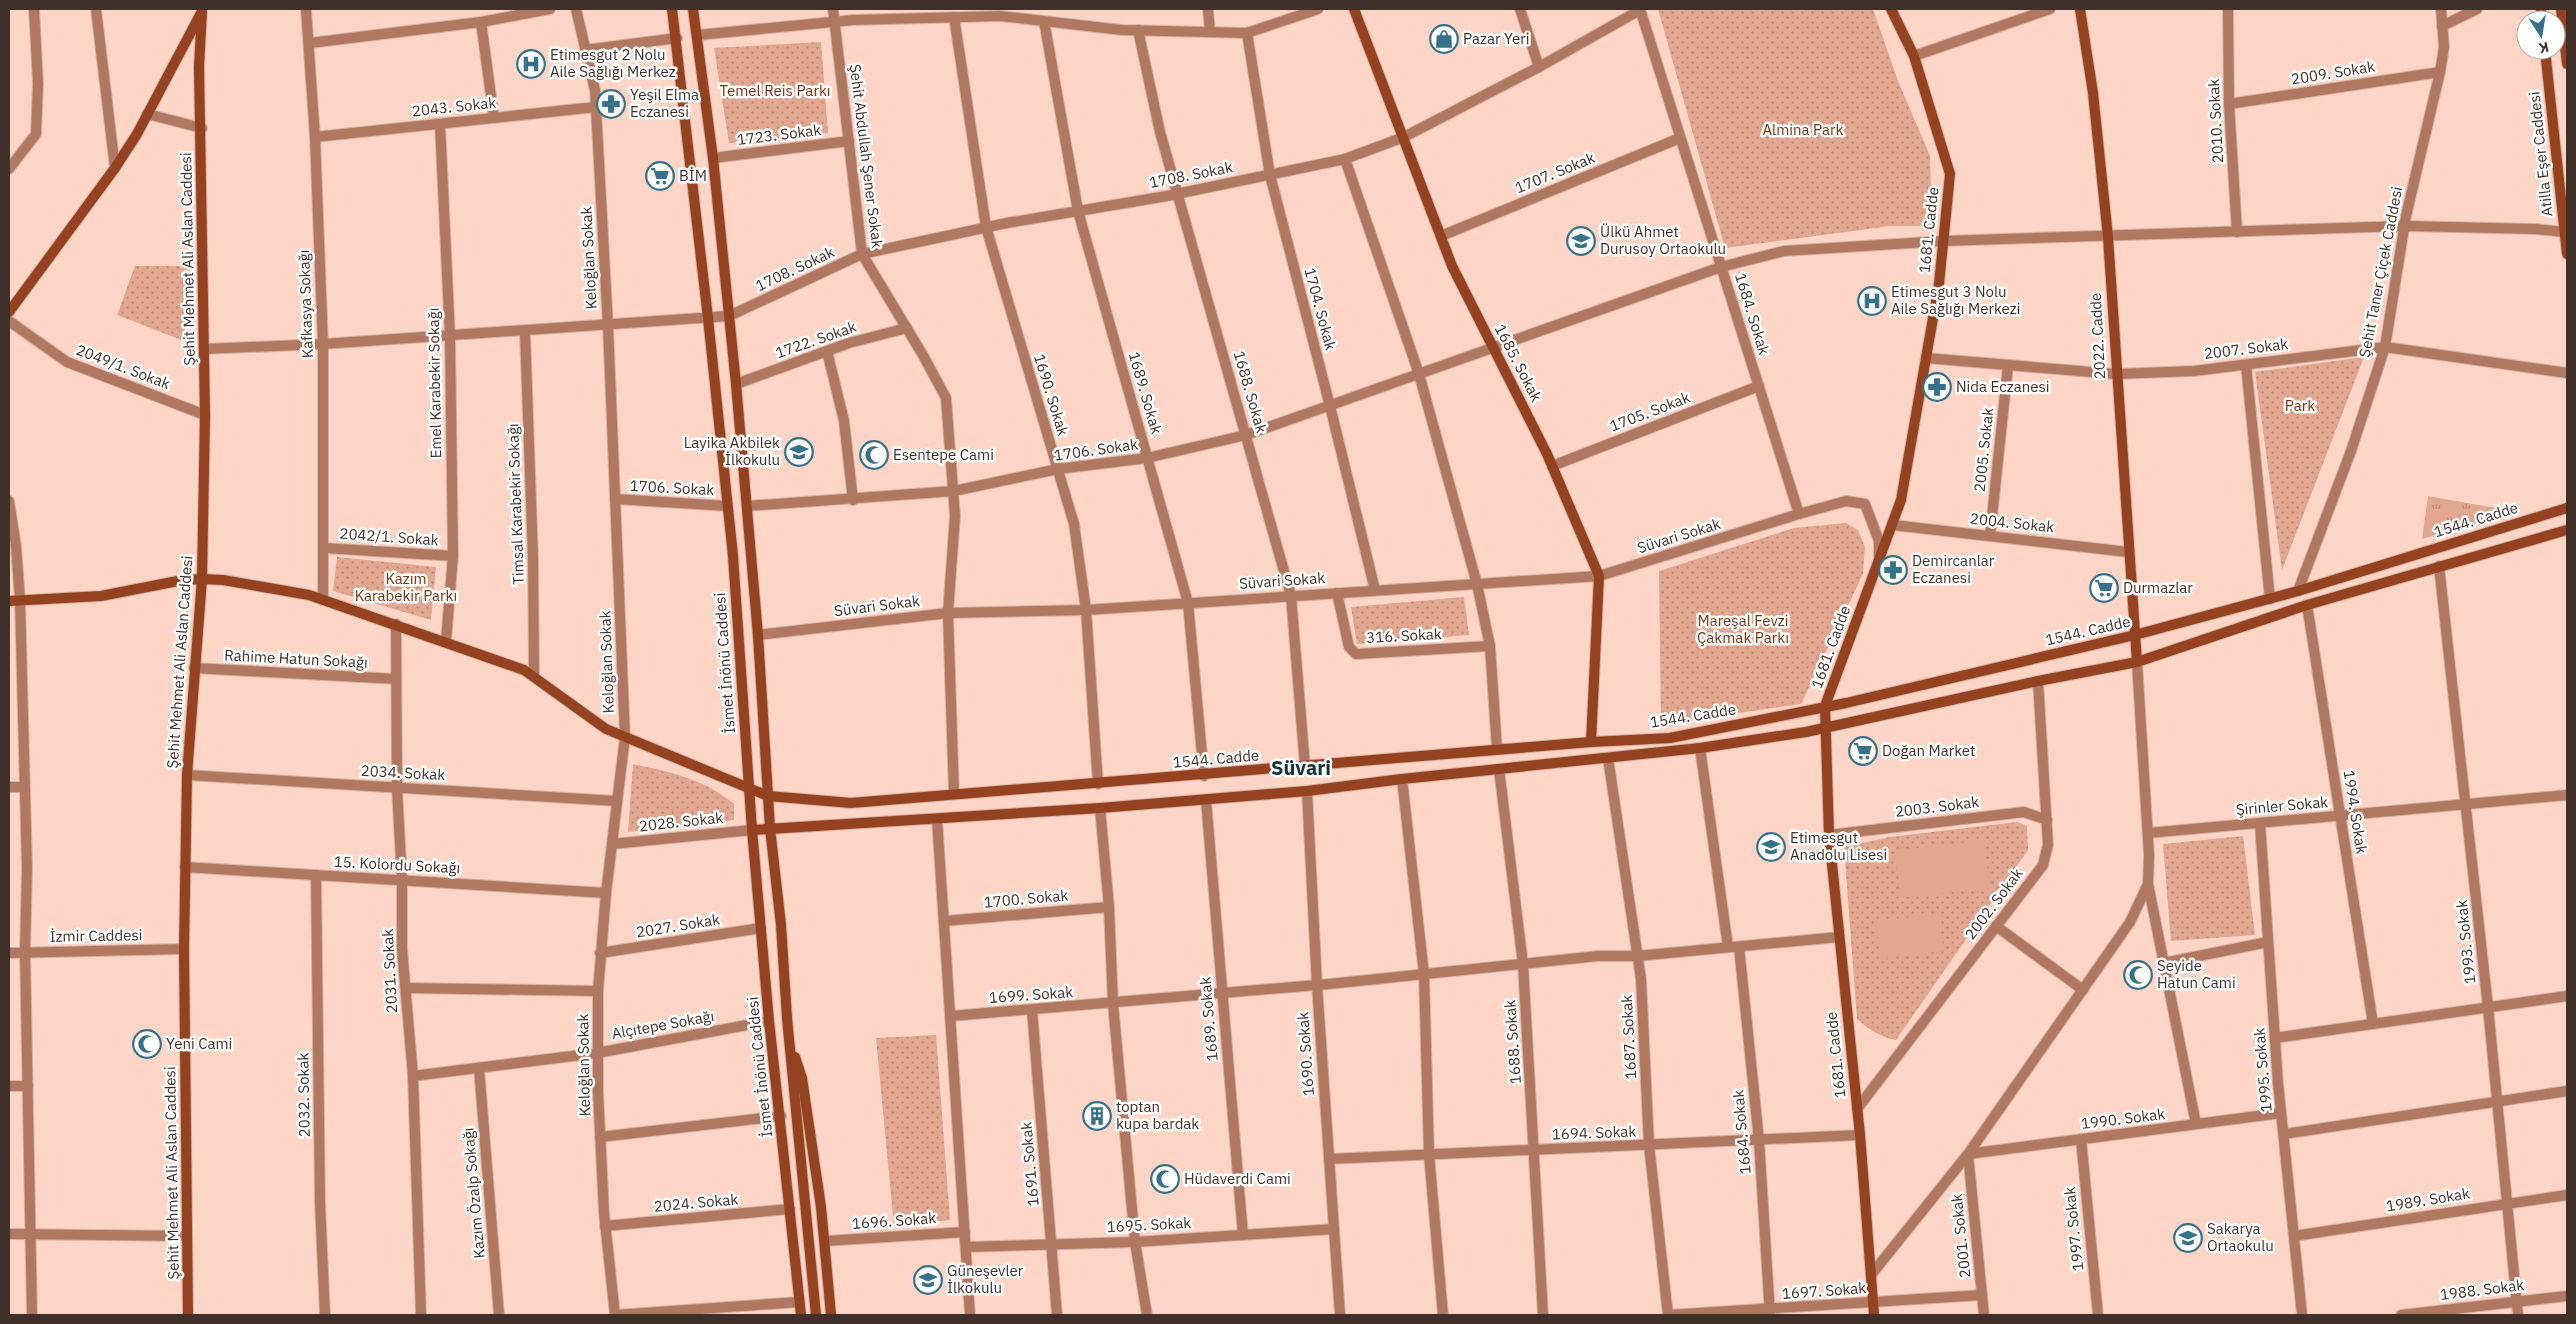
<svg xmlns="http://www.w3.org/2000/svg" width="2576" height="1324" font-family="'IBM Plex Sans',sans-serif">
<defs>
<pattern id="grass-tufts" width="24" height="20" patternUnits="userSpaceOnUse" patternTransform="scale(1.25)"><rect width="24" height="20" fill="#e2a790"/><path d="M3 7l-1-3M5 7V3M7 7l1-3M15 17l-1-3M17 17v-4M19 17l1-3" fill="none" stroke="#b98876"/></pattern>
<pattern id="park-dots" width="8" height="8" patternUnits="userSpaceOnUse" patternTransform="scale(1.25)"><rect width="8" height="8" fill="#e2a790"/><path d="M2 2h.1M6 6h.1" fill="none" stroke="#b98876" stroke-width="1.8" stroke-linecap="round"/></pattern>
</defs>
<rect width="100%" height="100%" fill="#fdd5c6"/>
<path fill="url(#grass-tufts)" d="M 2428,496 L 2518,512 L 2422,539 Z"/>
<g fill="url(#park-dots)">
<path d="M 1658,9 L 1873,9 L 1898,81 L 1930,156 L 1932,226 L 1890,226 L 1725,248 Z"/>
<path d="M 821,42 L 828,133 L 729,143 L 714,48 Z"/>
<path d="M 135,266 L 189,266 L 184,341 L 117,315 Z"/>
<path d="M 2364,357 L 2282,570 L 2255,372 Z"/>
<path d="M 1846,523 L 1858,530 L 1865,547 L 1863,574 L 1801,704 L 1661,724 L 1659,571 L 1794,528 Z"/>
<path d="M 337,557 L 436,567 L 431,620 L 333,591 Z"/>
<path d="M 1464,597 L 1469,635 L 1357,644 L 1351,607 Z"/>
<path d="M 633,764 C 670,772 705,779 734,804 L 734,820 L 628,832 Z"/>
<path d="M 2017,822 L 2027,826 L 2028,850 L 1896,1040 C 1880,1037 1870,1030 1857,1019 L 1844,847 L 1890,837 Z"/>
<path d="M 2243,836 L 2255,935 L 2171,941 L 2163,844 Z"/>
<path d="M 936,1035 L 950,1220 L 894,1226 L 876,1038 Z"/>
</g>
<g fill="#e2a790">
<path d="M 1984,840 L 1990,888 L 1901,898 L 1895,851 Z"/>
<path d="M 1939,914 L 1944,951 L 1880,959 L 1876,921 Z"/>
</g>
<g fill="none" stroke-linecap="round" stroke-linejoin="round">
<defs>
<g id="street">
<path d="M 96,9 L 115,168"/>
<path d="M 306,9 L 315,137 L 323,344 L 323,600"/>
<path d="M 576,9 L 595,90 L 608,326 L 625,737 L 606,893 L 598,991 L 598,1091 L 604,1213 L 615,1315"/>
<path d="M 833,9 L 862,254 L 924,357 L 946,398 L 955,516 L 948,613 L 954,794"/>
<path d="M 1208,9 L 1210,32"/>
<path d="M 1520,9 L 1539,67"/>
<path d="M 1640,9 L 1799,514"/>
<path d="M 2228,9 L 2229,104 L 2237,232"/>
<path d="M 954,17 L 986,227 L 1074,524 L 1086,610 L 1098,784"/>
<path d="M 1044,21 L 1078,211 L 1188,603 L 1204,776"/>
<path d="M 481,22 L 494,118"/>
<path d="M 2442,26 L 2477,9"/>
<path d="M 1138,30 L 1160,132 L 1291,596 L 1305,766"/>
<path d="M 1247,33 L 1270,175 L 1330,406 L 1375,590"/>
<path d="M 698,35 L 853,20 L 1000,16 L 1122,30 L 1247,33 L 1318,9"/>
<path d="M 310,43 L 481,22 L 550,9"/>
<path d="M 585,50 L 677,38"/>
<path d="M 1914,56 L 2050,9"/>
<path d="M 2229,104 L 2440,72"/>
<path d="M 147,114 L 202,128"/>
<path d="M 440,124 L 450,336 L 453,556 L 446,641"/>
<path d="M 315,137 L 596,107"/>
<path d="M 713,158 L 849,141"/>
<path d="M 1345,159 L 1419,374 L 1477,584 L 1490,646 L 1497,749"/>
<path d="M 9,169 L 36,134 L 38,83 L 34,9"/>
<path d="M 1441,236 L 1680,138"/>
<path d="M 9,321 L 67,362 L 205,415"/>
<path d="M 525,332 L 533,557 L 534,676"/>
<path d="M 204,349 L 323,344 L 729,316 L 862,254 L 1007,223 L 1167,196 L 1345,159 L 1404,137 L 1539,67 L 1640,10"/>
<path d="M 827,351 L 844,421 L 853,500"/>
<path d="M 1926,358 L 2115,374 L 2194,371 L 2385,347 L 2567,373"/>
<path d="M 2246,365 L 2270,599"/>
<path d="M 736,384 L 849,343 L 907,328"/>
<path d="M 1552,466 L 1759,386"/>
<path d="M 615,499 L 727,506"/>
<path d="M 9,501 L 16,546 L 20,600 L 27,868 L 25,952 L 32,1315"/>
<path d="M 747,506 L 954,491 L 1058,469 L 1147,458 L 1246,435 L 1721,267 L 1784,251 L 1943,241 L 2404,226 L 2536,229 L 2565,232"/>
<path d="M 1893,525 L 2128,552"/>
<path d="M 1990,536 L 2008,366"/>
<path d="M 324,548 L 453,556"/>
<path d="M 2439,566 L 2488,1007 L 2518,1315"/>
<path d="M 2298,591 L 2351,451 L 2385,347 L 2406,216 L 2440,72 L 2444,47 L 2441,9"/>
<path d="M 1337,593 L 1349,647 L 1356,654 L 1490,646"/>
<path d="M 2307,605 L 2373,1024"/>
<path d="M 396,624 L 397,788 L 402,880 L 402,949 L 413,1076 L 421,1315"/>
<path d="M 758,635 L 948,613 L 1086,610 L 1599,576 L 1799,514 L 1846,501 L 1865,504 L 1879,541 L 1879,557"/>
<path d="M 194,668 L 396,679"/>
<path d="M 1700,748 L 1728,947"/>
<path d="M 1608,758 L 1641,979 L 1649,1145 L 1668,1315"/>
<path d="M 1499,769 L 1523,964 L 1543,1315"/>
<path d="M 187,775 L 617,801"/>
<path d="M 1402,779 L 1424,974 L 1429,1154 L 1443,1315"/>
<path d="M 9,787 L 24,787"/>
<path d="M 1307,791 L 1317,985 L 1340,1315"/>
<path d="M 1206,800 L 1243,1235"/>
<path d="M 1100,808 L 1109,907 L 1113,1004 L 1135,1242 L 1147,1315"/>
<path d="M 937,819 L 970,1315"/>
<path d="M 2260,823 L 2278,1083 L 2302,1315"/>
<path d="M 2148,833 L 2567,795"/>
<path d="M 1829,835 L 2024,812 L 2047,820"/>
<path d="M 612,844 L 752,830"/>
<path d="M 185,867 L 606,893"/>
<path d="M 316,875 L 320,1203 L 325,1315"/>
<path d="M 2148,884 L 2196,1124"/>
<path d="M 944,921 L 1109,907"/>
<path d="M 1996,926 L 2083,990"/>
<path d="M 1739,947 L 1759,1140 L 1770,1315"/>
<path d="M 9,953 L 184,949"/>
<path d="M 600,953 L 761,928"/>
<path d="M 2164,963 L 2268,942"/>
<path d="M 406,988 L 598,991"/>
<path d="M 1032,1010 L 1057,1315"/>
<path d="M 951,1016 L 1329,984 L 1598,956 L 1637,956 L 1839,937"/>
<path d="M 2275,1038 L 2567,996"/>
<path d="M 479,1068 L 499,1315"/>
<path d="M 413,1076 L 597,1053 L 769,1021"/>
<path d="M 9,1086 L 28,1086"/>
<path d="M 1857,1109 L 2043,865 L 2048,845 L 2038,681"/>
<path d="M 2284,1134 L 2567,1091"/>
<path d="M 600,1137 L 781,1116"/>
<path d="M 2081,1139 L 2098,1315"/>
<path d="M 1329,1159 L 1860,1135"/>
<path d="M 605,1226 L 790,1209"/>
<path d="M 9,1234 L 187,1236"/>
<path d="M 2294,1236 L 2567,1195"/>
<path d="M 825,1241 L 965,1232"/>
<path d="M 966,1247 L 1135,1242 L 1334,1229"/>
<path d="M 1871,1275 L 1968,1154 L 2130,922 L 2148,884 L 2149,855 L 2137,662"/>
<path d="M 615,1315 L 799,1302"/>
<path d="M 1668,1315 L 1982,1295"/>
<path d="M 1984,1315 L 1968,1154 L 2281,1113"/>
<path d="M 2401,1315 L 2567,1296"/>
</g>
<g id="secondary">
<path d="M 672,9 L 708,318 L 733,556 L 752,830 L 769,1021 L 801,1315"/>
<path d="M 693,9 L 713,158 L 736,384 L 758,635 L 770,828 L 781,925 L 787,1018 L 816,1315"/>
<path d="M 1354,9 L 1452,266 L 1547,454 L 1599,576 L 1591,742"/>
<path d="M 2080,9 L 2093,93 L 2108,237 L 2137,662"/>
<path d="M 2541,9 L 2542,20"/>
<path d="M 2561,9 L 2567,64"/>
<path d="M 2545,50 L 2567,254"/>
<path d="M 9,312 L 115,168 L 137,134 L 201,13"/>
<path d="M 9,601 L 101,596 L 183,580 L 202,579 L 223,580 L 309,595 L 524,670 L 606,729 L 768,796 L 851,803 L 1591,742 L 1670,738 L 1846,703 L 2135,635 L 2298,591 L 2567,508"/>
<path d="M 752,830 L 1100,808 L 1307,791 L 1402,779 L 1700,748 L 1806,732 L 2038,681 L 2137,662 L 2307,605 L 2567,530"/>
<path d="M 795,1057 L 802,1078 L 821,1207 L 831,1315"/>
<path d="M 188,1315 L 184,949 L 187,775 L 202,579 L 205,415 L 199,67 L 202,11"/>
<path d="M 1874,1315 L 1860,1135 L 1829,835 L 1825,706 L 1901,500 L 1939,284 L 1950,174 L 1914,56 L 1891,9"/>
</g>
</defs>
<use href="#street" stroke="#d7b4a7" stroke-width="12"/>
<use href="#secondary" stroke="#d7b4a7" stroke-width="12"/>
<use href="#street" stroke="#b17861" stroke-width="10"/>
<use href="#secondary" stroke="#954220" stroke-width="10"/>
</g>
<defs>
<symbol id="shop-ring" viewBox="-11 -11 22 22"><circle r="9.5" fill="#fff" stroke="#357188" stroke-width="1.5"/><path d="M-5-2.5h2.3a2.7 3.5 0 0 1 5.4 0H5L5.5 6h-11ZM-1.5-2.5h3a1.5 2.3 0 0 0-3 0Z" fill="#357188"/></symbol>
<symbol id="hospital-ring" viewBox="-11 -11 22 22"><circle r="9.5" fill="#fff" stroke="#357188" stroke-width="1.5"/><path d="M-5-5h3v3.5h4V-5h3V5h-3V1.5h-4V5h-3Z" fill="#357188"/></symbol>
<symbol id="pharmacy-ring" viewBox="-11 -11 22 22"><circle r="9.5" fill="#fff" stroke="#357188" stroke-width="1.5"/><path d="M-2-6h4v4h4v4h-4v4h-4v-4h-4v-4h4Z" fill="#357188"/></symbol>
<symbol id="supermarket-ring" viewBox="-11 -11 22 22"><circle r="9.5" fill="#fff" stroke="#357188" stroke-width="1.5"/><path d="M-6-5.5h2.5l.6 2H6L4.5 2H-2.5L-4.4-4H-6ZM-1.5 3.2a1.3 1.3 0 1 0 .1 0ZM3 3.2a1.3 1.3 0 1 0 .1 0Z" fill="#357188"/></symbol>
<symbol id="school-ring" viewBox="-11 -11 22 22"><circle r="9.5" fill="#fff" stroke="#357188" stroke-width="1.5"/><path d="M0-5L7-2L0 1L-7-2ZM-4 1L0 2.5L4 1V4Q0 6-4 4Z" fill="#357188"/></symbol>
<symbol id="mosque-ring" viewBox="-11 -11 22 22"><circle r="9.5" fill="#fff" stroke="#357188" stroke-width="1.5"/><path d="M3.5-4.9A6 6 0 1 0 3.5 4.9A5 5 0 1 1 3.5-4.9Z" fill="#357188"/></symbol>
<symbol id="building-ring" viewBox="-11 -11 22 22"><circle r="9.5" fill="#fff" stroke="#357188" stroke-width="1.5"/><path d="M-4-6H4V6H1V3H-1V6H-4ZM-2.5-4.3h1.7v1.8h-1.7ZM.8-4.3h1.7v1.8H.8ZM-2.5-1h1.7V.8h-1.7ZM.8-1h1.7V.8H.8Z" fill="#357188"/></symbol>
</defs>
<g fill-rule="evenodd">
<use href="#shop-ring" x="1428" y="23" width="32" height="32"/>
<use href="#hospital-ring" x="515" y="48" width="32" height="32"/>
<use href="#pharmacy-ring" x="595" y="88" width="32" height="32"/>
<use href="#supermarket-ring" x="644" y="160" width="32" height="32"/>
<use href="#school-ring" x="1565" y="225" width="32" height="32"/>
<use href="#hospital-ring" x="1856" y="285" width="32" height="32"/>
<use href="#pharmacy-ring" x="1921" y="371" width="32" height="32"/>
<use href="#school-ring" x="783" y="436" width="32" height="32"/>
<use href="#mosque-ring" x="858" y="439" width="32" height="32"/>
<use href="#pharmacy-ring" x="1877" y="554" width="32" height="32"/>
<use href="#supermarket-ring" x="2088" y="572" width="32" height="32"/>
<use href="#supermarket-ring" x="1847" y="735" width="32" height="32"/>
<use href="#school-ring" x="1755" y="831" width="32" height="32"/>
<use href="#mosque-ring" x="2122" y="959" width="32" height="32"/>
<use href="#mosque-ring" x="131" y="1028" width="32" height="32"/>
<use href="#building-ring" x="1081" y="1100" width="32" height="32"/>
<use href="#mosque-ring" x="1149" y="1163" width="32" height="32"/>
<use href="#school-ring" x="2172" y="1222" width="32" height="32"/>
<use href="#school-ring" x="912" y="1264" width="32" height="32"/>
</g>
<g text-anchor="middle" stroke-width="5" stroke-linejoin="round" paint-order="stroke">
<g font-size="15" fill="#40302a" stroke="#fff" text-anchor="start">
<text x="1463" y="44">Pazar Yeri</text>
<text x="550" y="60">Etimesgut 2 Nolu<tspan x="550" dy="17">Aile Sağlığı Merkez</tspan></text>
<text x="630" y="100">Yeşil Elma<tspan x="630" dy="17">Eczanesi</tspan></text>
<text x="679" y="181">BİM</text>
<text x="1600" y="237">Ülkü Ahmet<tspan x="1600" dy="17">Durusoy Ortaokulu</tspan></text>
<text x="1891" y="297">Etimesgut 3 Nolu<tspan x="1891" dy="17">Aile Sağlığı Merkezi</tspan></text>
<text x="1956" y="392">Nida Eczanesi</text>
<text x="780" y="448" text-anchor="end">Layika Akbilek<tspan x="780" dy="17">İlkokulu</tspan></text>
<text x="893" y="460">Esentepe Cami</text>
<text x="1912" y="566">Demircanlar<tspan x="1912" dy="17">Eczanesi</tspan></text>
<text x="2123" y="593">Durmazlar</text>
<text x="1882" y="756">Doğan Market</text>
<text x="1790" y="843">Etimesgut<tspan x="1790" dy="17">Anadolu Lisesi</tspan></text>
<text x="2157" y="971">Seyide<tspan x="2157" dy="17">Hatun Cami</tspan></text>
<text x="166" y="1049">Yeni Cami</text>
<text x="1116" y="1112">toptan<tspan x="1116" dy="17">kupa bardak</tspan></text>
<text x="1184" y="1184">Hüdaverdi Cami</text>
<text x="2207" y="1234">Sakarya<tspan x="2207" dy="17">Ortaokulu</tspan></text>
<text x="947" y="1276">Güneşevler<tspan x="947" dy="17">İlkokulu</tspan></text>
</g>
<g font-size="15" fill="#40302a" stroke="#fff">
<text transform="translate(2333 73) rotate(-9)" y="5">2009. Sokak</text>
<text transform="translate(454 107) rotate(-6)" y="5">2043. Sokak</text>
<text transform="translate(2216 121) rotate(-93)" y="5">2010. Sokak</text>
<text transform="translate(779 135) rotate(-7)" y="5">1723. Sokak</text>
<text transform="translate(2541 154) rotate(-96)" y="5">Atilla Eşer Caddesi</text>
<text transform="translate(866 156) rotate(83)" y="5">Şehit Abdullah Şener Sokak</text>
<text transform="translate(1555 173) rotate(-22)" y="5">1707. Sokak</text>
<text transform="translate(1191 175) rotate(-11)" y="5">1708. Sokak</text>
<text transform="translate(1929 230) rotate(-84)" y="5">1681. Cadde</text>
<text transform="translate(589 258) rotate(-93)" y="5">Keloğlan Sokak</text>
<text transform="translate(188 259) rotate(-91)" y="5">Şehit Mehmet Ali Aslan Caddesi</text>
<text transform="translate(795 269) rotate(-25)" y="5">1708. Sokak</text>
<text transform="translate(2381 272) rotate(-79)" y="5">Şehit Taner Çiçek Caddesi</text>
<text transform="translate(306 304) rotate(-92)" y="5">Kafkasya Sokağı</text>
<text transform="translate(1320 309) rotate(75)" y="5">1704. Sokak</text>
<text transform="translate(1752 314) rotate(73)" y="5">1684. Sokak</text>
<text transform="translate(2098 336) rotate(-93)" y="5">2022. Cadde</text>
<text transform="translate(816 340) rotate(-19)" y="5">1722. Sokak</text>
<text transform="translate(2246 349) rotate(-7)" y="5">2007. Sokak</text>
<text transform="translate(1518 363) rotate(63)" y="5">1685. Sokak</text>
<text transform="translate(123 367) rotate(21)" y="5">2049/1. Sokak</text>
<text transform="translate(435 383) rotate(-91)" y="5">Emel Karabekir Sokağı</text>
<text transform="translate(1250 392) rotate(74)" y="5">1688. Sokak</text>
<text transform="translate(1145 393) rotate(74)" y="5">1689. Sokak</text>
<text transform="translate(1051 395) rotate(73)" y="5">1690. Sokak</text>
<text transform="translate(1650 412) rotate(-21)" y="5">1705. Sokak</text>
<text transform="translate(1096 450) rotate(-8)" y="5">1706. Sokak</text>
<text transform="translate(1984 450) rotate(-84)" y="5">2005. Sokak</text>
<text transform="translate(672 488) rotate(3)" y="5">1706. Sokak</text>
<text transform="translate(516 504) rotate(-92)" y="5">Timsal Karabekir Sokağı</text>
<text transform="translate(2476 520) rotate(-17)" y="5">1544. Cadde</text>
<text transform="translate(2012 523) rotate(6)" y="5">2004. Sokak</text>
<text transform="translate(1679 536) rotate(-17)" y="5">Süvari Sokak</text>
<text transform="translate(389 537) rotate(4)" y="5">2042/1. Sokak</text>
<text transform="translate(1282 581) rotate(-4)" y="5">Süvari Sokak</text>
<text transform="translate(877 606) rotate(-7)" y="5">Süvari Sokak</text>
<text transform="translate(2088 631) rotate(-13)" y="5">1544. Cadde</text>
<text transform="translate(1404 636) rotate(-3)" y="5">316. Sokak</text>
<text transform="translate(1831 647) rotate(-70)" y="5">1681. Cadde</text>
<text transform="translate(296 659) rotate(3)" y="5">Rahime Hatun Sokağı</text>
<text transform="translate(180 662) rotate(-86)" y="5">Şehit Mehmet Ali Aslan Caddesi</text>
<text transform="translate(607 662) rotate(-92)" y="5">Keloğlan Sokak</text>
<text transform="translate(725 663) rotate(-94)" y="5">İsmet İnönü Caddesi</text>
<text transform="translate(1693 716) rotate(-9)" y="5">1544. Cadde</text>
<text transform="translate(1216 759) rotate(-5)" y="5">1544. Cadde</text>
<text transform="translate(403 773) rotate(3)" y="5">2034. Sokak</text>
<text transform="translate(2282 806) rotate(-5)" y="5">Şirinler Sokak</text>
<text transform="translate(1937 807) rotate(-7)" y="5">2003. Sokak</text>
<text transform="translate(2355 812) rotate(81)" y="5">1994. Sokak</text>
<text transform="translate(681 822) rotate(-6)" y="5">2028. Sokak</text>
<text transform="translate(397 865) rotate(3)" y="5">15. Kolordu Sokağı</text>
<text transform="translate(1026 899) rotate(-5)" y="5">1700. Sokak</text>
<text transform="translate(1994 904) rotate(-53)" y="5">2002. Sokak</text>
<text transform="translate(678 926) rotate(-9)" y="5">2027. Sokak</text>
<text transform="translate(96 936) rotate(-1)" y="5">İzmir Caddesi</text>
<text transform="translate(2466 942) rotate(-96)" y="5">1993. Sokak</text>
<text transform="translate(390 971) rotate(-93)" y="5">2031. Sokak</text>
<text transform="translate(1031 995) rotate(-4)" y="5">1699. Sokak</text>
<text transform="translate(1209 1019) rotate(-95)" y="5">1689. Sokak</text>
<text transform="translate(663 1025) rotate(-10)" y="5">Alçıtepe Sokağı</text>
<text transform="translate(1629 1037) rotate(-93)" y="5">1687. Sokak</text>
<text transform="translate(1513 1042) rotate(-94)" y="5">1688. Sokak</text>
<text transform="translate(1306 1054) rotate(-94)" y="5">1690. Sokak</text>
<text transform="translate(1836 1055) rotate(-96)" y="5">1681. Cadde</text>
<text transform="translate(584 1065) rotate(-91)" y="5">Keloğlan Sokak</text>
<text transform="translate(760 1067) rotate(-96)" y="5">İsmet İnönü Caddesi</text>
<text transform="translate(2263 1070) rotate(-95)" y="5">1995. Sokak</text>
<text transform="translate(304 1095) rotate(-91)" y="5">2032. Sokak</text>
<text transform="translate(2123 1119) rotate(-7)" y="5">1990. Sokak</text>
<text transform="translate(1742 1132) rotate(-95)" y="5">1684. Sokak</text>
<text transform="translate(1594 1133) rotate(-2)" y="5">1694. Sokak</text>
<text transform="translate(1030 1164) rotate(-95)" y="5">1691. Sokak</text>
<text transform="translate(172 1173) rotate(-91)" y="5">Şehit Mehmet Ali Aslan Caddesi</text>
<text transform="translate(474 1193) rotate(-95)" y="5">Kazım Özalp Sokağı</text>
<text transform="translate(2428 1200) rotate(-9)" y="5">1989. Sokak</text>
<text transform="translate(696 1203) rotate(-5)" y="5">2024. Sokak</text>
<text transform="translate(894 1221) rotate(-4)" y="5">1696. Sokak</text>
<text transform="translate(1149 1225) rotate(-3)" y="5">1695. Sokak</text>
<text transform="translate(2074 1229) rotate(-96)" y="5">1997. Sokak</text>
<text transform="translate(1961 1236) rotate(-96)" y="5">2001. Sokak</text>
<text transform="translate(2482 1290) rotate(-7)" y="5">1988. Sokak</text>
<text transform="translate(1824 1291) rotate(-4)" y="5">1697. Sokak</text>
</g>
<g font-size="15" fill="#81320d" stroke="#fff">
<text x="775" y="96">Temel Reis Parkı</text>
<text x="1803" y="135">Almina Park</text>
<text x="2300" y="411">Park</text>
<text x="406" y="584">Kazım<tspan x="406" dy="17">Karabekir Parkı</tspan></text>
<text x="1743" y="626">Mareşal Fevzi<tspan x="1743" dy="17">Çakmak Parkı</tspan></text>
</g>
<g font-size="20" font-weight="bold" fill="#15323d" stroke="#fff">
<text x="1301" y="775">Süvari</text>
</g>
</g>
<rect width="2576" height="1324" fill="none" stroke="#40302a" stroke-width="20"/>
<g transform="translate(2541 35) rotate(168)"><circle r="24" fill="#ffffff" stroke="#b3acaa"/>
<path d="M0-4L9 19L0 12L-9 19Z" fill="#357188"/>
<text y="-8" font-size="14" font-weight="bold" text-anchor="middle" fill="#40302a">K</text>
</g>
</svg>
